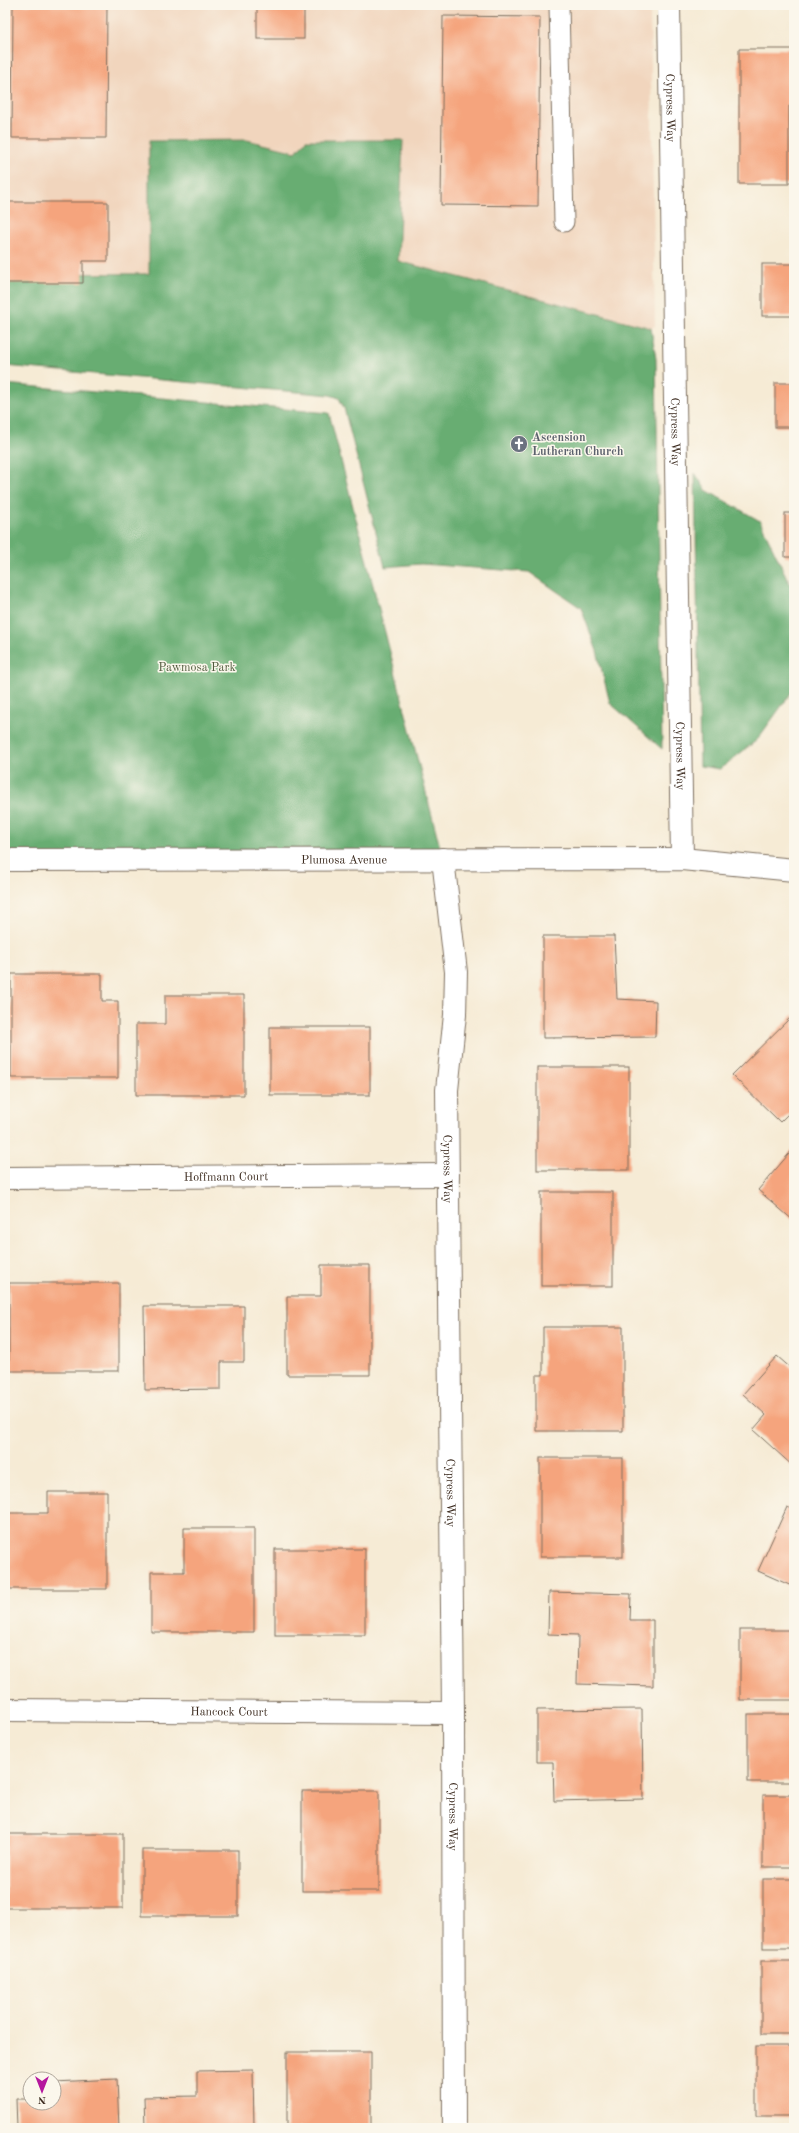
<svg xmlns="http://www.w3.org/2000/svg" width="799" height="2133" font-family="'Old Standard TT',serif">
<rect width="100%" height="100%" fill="#fbf7ec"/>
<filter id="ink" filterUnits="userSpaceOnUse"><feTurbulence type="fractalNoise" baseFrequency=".025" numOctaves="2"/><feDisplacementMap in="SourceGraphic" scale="8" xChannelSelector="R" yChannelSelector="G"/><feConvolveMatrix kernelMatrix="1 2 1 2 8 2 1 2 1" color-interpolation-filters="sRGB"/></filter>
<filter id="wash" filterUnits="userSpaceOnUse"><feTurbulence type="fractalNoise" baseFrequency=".012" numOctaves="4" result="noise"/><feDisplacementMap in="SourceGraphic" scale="16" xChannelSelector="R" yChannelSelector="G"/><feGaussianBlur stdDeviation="0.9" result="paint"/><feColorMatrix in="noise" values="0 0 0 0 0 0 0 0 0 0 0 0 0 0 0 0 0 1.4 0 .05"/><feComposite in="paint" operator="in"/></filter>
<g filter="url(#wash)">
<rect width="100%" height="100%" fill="#f6ebd5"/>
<path fill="#f1d5bd" d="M 5,5 L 650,5 L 655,326 L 651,328 L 398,261 L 403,140 L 296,152 L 247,140 L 149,141 L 149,274 L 5,273 Z"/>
<g fill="#68ad72" stroke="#526c48">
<path d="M 247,140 L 296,152 L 306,140 L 403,140 L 398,261 L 651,328 L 656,359 L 662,749 L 610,703 L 597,651 L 581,608 L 529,572 L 421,564 L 385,567 L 344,408 L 339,398 L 330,395 L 5,366 L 5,273 L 149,274 L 149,141 Z"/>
<path d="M 5,384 L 329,413 L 443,859 L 5,860 Z"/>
<path d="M 695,473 L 706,490 L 760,521 L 794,593 L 794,689 L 757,740 L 720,769 L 700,766 Z"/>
</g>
<g id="blocks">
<g fill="#f5a47d">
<path d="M 13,5 L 107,5 L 106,138 L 12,138 Z"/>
<rect x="257" y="5" width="47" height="34"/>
<path d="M 443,16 L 540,17 L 538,206 L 441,205 Z"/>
<path d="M 739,49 L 794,49 L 794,106 L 789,106 L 789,184 L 739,184 Z"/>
<path d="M 5,202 L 108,202 L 108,261 L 83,261 L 83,283 L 5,283 Z"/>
<rect x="762" y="264" width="32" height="52"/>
<rect x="775" y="383" width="19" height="44"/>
<rect x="785" y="513" width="9" height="44"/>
<path d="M 543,936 L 614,936 L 617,999 L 656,1001 L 655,1037 L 543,1038 Z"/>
<path d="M 11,974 L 102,974 L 102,1001 L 118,1001 L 118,1078 L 11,1078 Z"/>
<path d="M 165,995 L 244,995 L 244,1095 L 136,1095 L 136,1024 L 165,1024 Z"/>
<path d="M 794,1014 L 794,1108 L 780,1122 L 732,1075 Z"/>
<rect x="270" y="1027" width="100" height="68"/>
<rect x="537" y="1067" width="92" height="103"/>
<path d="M 794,1148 L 794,1221 L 758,1190 Z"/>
<rect x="541" y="1192" width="72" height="94"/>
<path d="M 321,1265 L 370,1265 L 370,1375 L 287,1375 L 287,1296 L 321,1296 Z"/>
<rect x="9" y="1283" width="110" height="88"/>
<path d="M 144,1306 L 244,1306 L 244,1362 L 221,1362 L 221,1389 L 145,1390 Z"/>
<path d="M 543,1327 L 623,1327 L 623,1431 L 536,1431 L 536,1375 L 543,1375 Z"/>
<path d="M 777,1356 L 794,1371 L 794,1467 L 753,1430 L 766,1415 L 743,1394 Z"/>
<rect x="540" y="1458" width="83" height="99"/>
<path d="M 48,1492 L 107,1492 L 107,1589 L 5,1589 L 5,1513 L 48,1513 Z"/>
<path d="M 787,1507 L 794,1510 L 794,1587 L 758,1571 Z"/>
<path d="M 184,1528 L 254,1528 L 254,1632 L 151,1632 L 151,1572 L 184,1572 Z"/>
<rect x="275" y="1549" width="90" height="86"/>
<path d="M 549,1592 L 631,1594 L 630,1620 L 653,1620 L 653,1686 L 577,1684 L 578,1635 L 548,1634 Z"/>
<rect x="740" y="1630" width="54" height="70"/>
<path d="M 642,1709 L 643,1799 L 554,1801 L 553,1762 L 537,1762 L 537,1710 Z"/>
<rect x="748" y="1714" width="46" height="68"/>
<rect x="302" y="1791" width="77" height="100"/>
<rect x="763" y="1795" width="31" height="72"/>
<rect x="6" y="1834" width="117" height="74"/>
<rect x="142" y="1850" width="96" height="66"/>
<rect x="763" y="1879" width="31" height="69"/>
<rect x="761" y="1961" width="33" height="73"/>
<rect x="756" y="2046" width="38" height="70"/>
<rect x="287" y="2052" width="84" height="76"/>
<path d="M 253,2070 L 254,2128 L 145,2128 L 144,2097 L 197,2096 L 197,2071 Z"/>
<path d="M 117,2079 L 119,2128 L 17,2128 L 16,2099 L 30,2099 L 30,2103 L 54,2103 L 54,2082 Z"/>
</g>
</g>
</g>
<g filter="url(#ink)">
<use href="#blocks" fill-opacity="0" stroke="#7c6e5e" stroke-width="1"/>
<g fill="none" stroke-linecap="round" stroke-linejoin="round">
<defs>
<path id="lane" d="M 559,5 L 564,222"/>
<g id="street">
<path id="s1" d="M 669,5 L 682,859"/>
<path id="s2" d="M 443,859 L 456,972 L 455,1015 L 447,1090 L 453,1713 L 454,2128"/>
<path id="s3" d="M 5,860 L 682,859 L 794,870"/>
<path id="s4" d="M 5,1178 L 448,1175"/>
<path id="s5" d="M 5,1710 L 453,1713"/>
</g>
</defs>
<use href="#lane" stroke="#7c6e5e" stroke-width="21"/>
<use href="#street" stroke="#7c6e5e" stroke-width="24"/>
<use href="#lane" stroke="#fff" stroke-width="19"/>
<use href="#street" stroke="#fff" stroke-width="22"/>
</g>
</g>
<defs>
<symbol id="church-disc" viewBox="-11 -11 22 22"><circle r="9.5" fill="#6b7280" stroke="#fbf7ec"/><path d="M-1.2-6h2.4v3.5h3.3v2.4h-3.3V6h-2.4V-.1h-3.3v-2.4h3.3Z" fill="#fff"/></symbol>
</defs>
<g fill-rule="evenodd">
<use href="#church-disc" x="509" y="434" width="20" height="20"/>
</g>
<g text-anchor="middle" stroke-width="3" stroke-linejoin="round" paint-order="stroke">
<g font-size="12" fill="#3b2a1e" stroke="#fbf7ec">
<text dy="4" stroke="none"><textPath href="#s1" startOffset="103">Cypress Way</textPath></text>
<text dy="4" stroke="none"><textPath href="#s1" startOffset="427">Cypress Way</textPath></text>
<text dy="4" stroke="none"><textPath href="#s1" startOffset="751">Cypress Way</textPath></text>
<text dy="4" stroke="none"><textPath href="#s3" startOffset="339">Plumosa Avenue</textPath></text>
<text dy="4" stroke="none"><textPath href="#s2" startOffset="311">Cypress Way</textPath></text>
<text dy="4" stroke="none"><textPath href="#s4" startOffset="221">Hoffmann Court</textPath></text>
<text dy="4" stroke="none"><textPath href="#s2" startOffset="635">Cypress Way</textPath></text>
<text dy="4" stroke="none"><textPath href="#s5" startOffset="224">Hancock Court</textPath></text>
<text dy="4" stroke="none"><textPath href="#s2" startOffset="959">Cypress Way</textPath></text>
</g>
<g font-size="12" font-weight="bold" fill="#5b616d" stroke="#fbf7ec" text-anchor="start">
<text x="532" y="441">Ascension<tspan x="532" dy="14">Lutheran Church</tspan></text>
</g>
<g font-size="12" fill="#505a3d" stroke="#fbf7ec">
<text x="197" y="671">Pawmosa Park</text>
</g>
</g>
<rect width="799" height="2133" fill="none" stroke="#fbf7ec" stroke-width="20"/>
<g transform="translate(42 2091) rotate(180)"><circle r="19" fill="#fbf7ec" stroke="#aea59a"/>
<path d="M0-3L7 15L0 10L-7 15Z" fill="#b5179e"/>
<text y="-6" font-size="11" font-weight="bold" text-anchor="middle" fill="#3b2a1e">N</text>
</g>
</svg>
